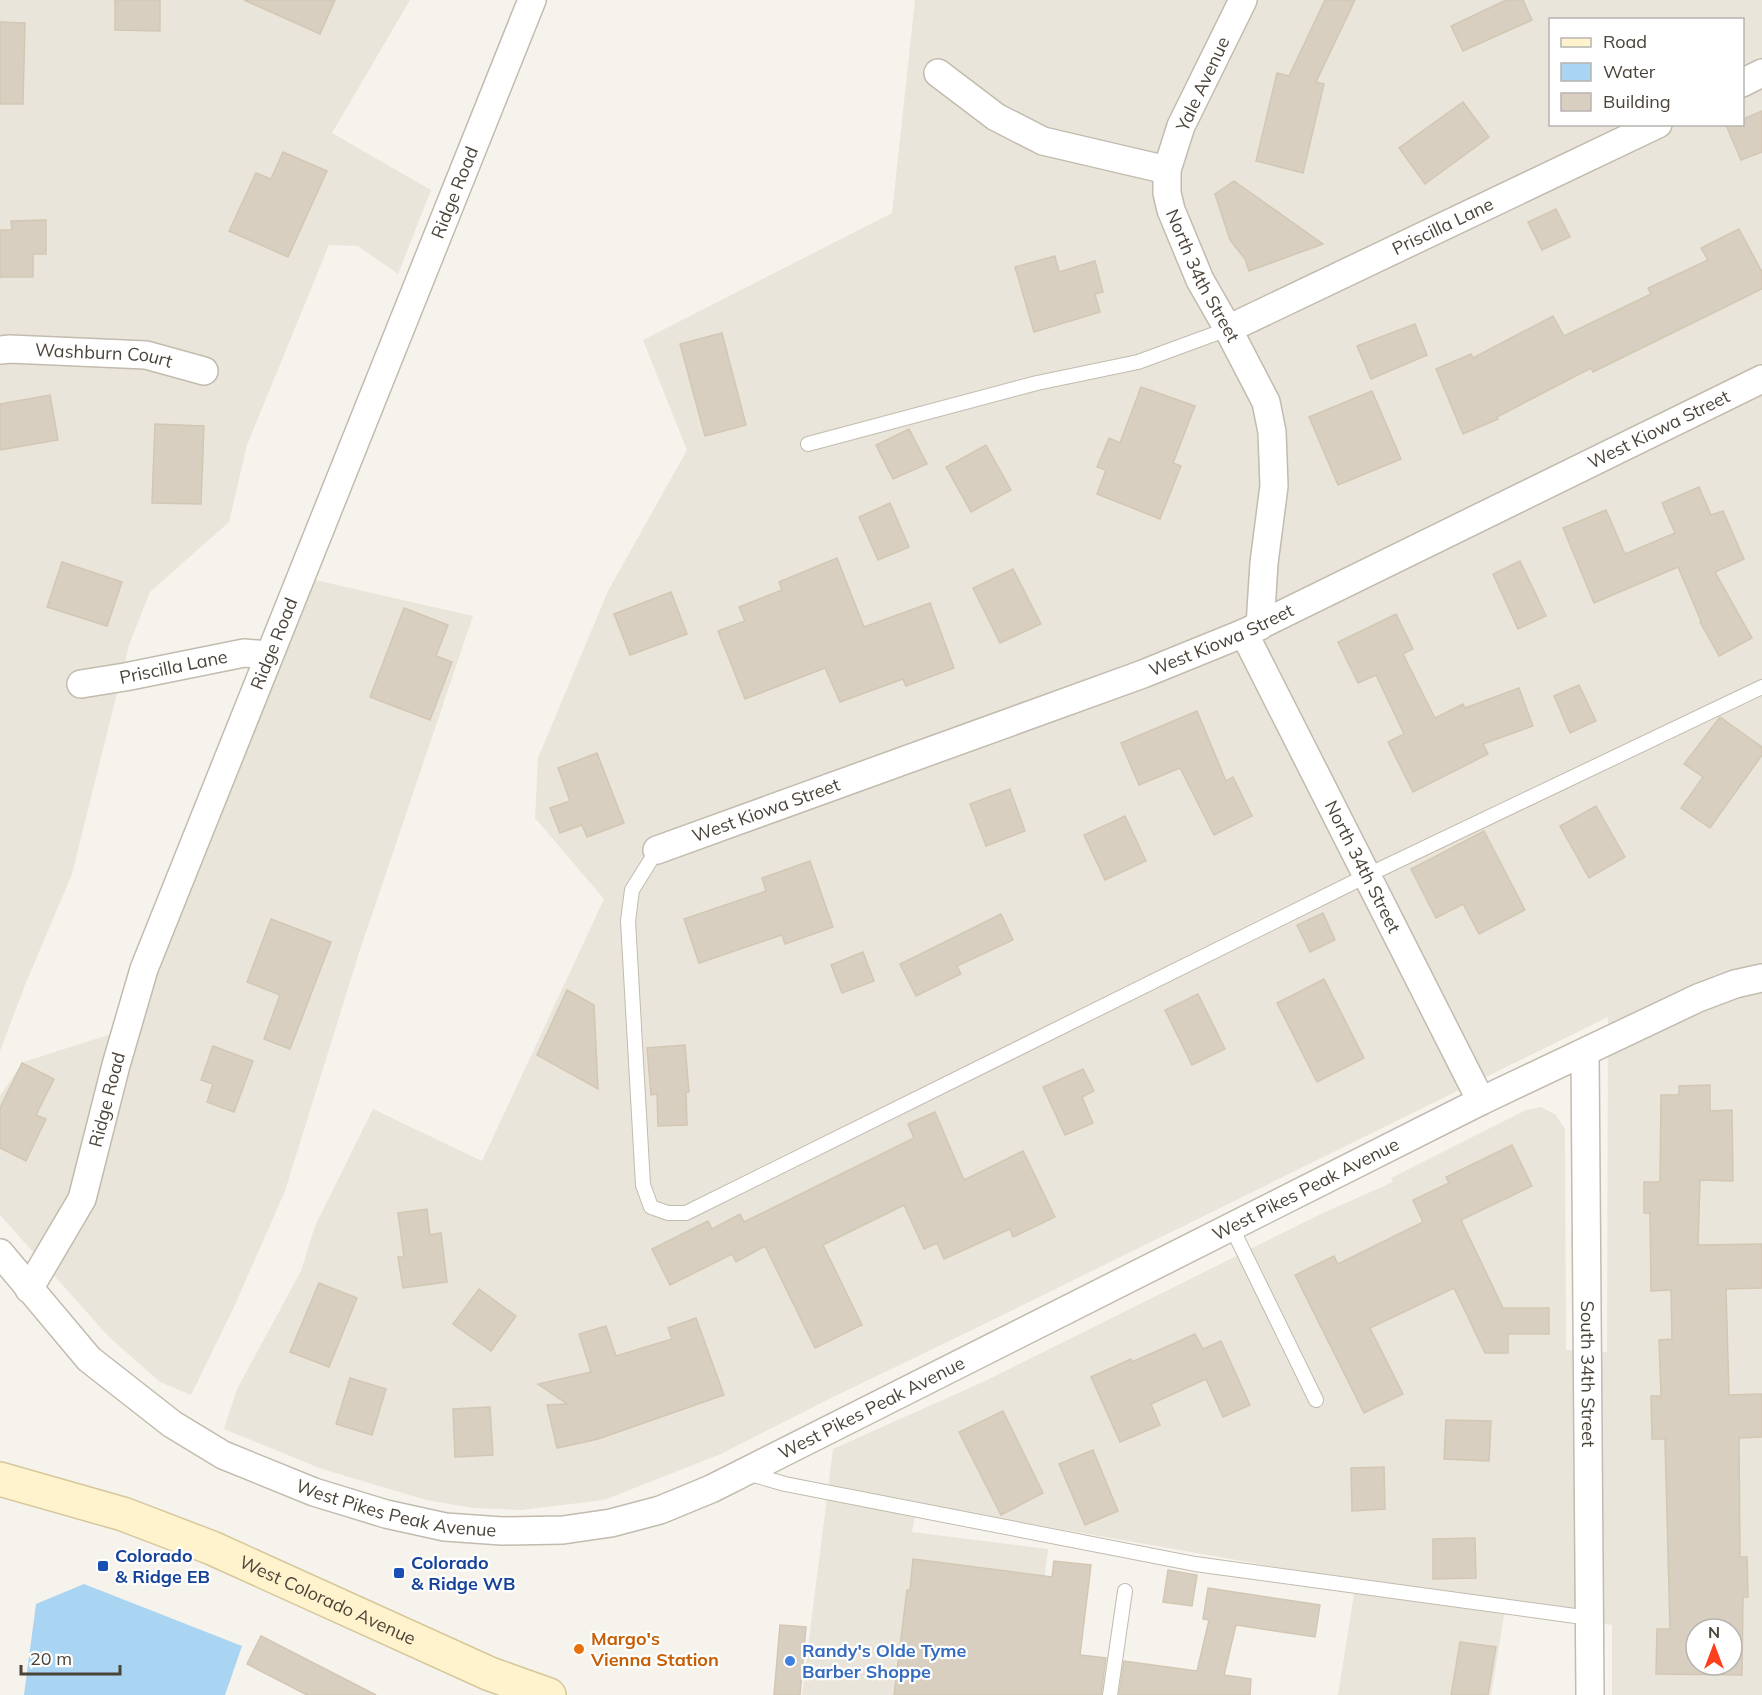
<svg xmlns="http://www.w3.org/2000/svg" width="1762" height="1695" font-family="Mulish,sans-serif">
<rect width="100%" height="100%" fill="#f6f3ec"/>
<g fill="#eae5da" fill-rule="evenodd">
<path d="M 0,0 L 410,0 L 332,133 L 431,190 L 398,274 L 358,246 L 329,245 L 247,445 L 229,522 L 150,592 L 129,645 L 72,874 L 25,985 L 0,1051 Z"/>
<path d="M 915,0 L 1762,0 L 1762,1695 L 1612,1695 L 1612,1625 L 1505,1610 L 1491,1695 L 1338,1695 L 1356,1581 L 917,1504 L 912,1532 L 1048,1549 L 1031,1695 L 802,1695 L 833,1449 L 985,1381 L 1323,1213 L 1393,1182 L 1391,1178 L 1526,1110 L 1541,1107 L 1556,1115 L 1565,1129 L 1566,1350 L 1607,1352 L 1608,1017 L 966,1333 L 829,1399 L 721,1454 L 604,1500 L 521,1510 L 473,1508 L 426,1500 L 322,1469 L 224,1429 L 237,1389 L 301,1271 L 315,1226 L 373,1109 L 482,1161 L 604,899 L 535,818 L 538,758 L 608,591 L 687,450 L 643,340 L 892,213 ZM 1550,20 L 1742,20 L 1742,124 L 1550,124 ZM 1696,1629 L 1732,1629 L 1732,1665 L 1696,1665 Z"/>
<path d="M 315,580 L 473,616 L 359,953 L 285,1191 L 234,1307 L 191,1395 L 160,1382 L 109,1337 L 0,1215 L 0,1096 L 23,1062 L 140,1025 L 170,935 Z"/>
</g>
<path fill="#a9d4f2" d="M 84,1584 L 242,1646 L 225,1695 L 24,1695 L 36,1604 Z"/>
<g fill="#d8cfc1" stroke="#d3c7b4" stroke-width="1.5" fill-rule="evenodd">
<path d="M 115,0 L 160,0 L 160,31 L 115,30 Z"/>
<path d="M 244,0 L 335,0 L 320,34 Z"/>
<path d="M 1325,0 L 1355,0 L 1316,82 L 1324,84 L 1303,173 L 1256,161 L 1277,73 L 1289,76 Z"/>
<path d="M 1506,0 L 1523,0 L 1532,20 L 1463,51 L 1451,26 Z"/>
<path d="M 0,22 L 25,23 L 23,104 L 0,104 Z"/>
<path d="M 1463,102 L 1489,137 L 1425,184 L 1399,148 Z"/>
<path d="M 1762,111 L 1762,152 L 1741,160 L 1726,125 L 1743,124 L 1743,119 Z"/>
<path d="M 283,152 L 327,171 L 288,257 L 229,231 L 256,173 L 271,179 Z"/>
<path d="M 1234,181 L 1323,244 L 1249,271 L 1245,259 L 1230,240 L 1215,194 Z"/>
<path d="M 1556,209 L 1570,237 L 1542,250 L 1528,222 Z"/>
<path d="M 46,220 L 46,254 L 33,254 L 33,277 L 0,277 L 0,230 L 12,230 L 11,221 Z"/>
<path d="M 1739,229 L 1762,272 L 1762,289 L 1593,372 L 1591,368 L 1497,417 L 1498,419 L 1463,434 L 1436,369 L 1471,354 L 1473,358 L 1553,316 L 1564,336 L 1651,294 L 1648,288 L 1708,260 L 1701,248 Z"/>
<path d="M 1055,256 L 1059,272 L 1095,261 L 1103,292 L 1095,294 L 1100,312 L 1034,332 L 1015,267 Z"/>
<path d="M 1415,324 L 1427,355 L 1371,379 L 1357,346 Z"/>
<path d="M 722,333 L 746,425 L 705,436 L 680,344 Z"/>
<path d="M 1141,387 L 1195,406 L 1173,463 L 1181,466 L 1160,519 L 1097,494 L 1106,470 L 1097,467 L 1109,438 L 1120,443 Z"/>
<path d="M 1372,391 L 1401,459 L 1338,485 L 1309,417 Z"/>
<path d="M 50,395 L 58,440 L 0,450 L 0,404 Z"/>
<path d="M 155,424 L 204,426 L 201,504 L 152,503 Z"/>
<path d="M 909,429 L 927,464 L 893,479 L 876,445 Z"/>
<path d="M 986,445 L 1011,490 L 971,512 L 946,467 Z"/>
<path d="M 1699,487 L 1711,515 L 1723,511 L 1744,559 L 1715,572 L 1752,638 L 1719,656 L 1700,622 L 1701,621 L 1678,567 L 1594,603 L 1563,528 L 1606,510 L 1625,554 L 1675,533 L 1662,503 Z"/>
<path d="M 890,503 L 909,547 L 878,560 L 859,517 Z"/>
<path d="M 837,558 L 864,627 L 930,603 L 954,668 L 906,686 L 903,679 L 840,702 L 825,668 L 745,699 L 718,631 L 745,621 L 739,607 L 782,590 L 779,582 Z"/>
<path d="M 1520,561 L 1546,616 L 1518,629 L 1493,574 Z"/>
<path d="M 62,562 L 122,582 L 107,626 L 47,607 Z"/>
<path d="M 1013,569 L 1041,624 L 1000,643 L 973,588 Z"/>
<path d="M 671,592 L 687,634 L 630,655 L 614,614 Z"/>
<path d="M 404,608 L 448,625 L 436,656 L 452,662 L 430,720 L 370,697 Z"/>
<path d="M 1396,614 L 1413,649 L 1403,654 L 1435,718 L 1463,704 L 1465,708 L 1519,688 L 1533,726 L 1483,744 L 1488,754 L 1413,792 L 1388,742 L 1404,734 L 1376,675 L 1358,683 L 1338,642 Z"/>
<path d="M 1579,685 L 1596,721 L 1570,733 L 1554,696 Z"/>
<path d="M 1197,711 L 1226,781 L 1233,777 L 1252,816 L 1214,835 L 1180,768 L 1139,785 L 1121,743 Z"/>
<path d="M 1720,717 L 1762,747 L 1762,755 L 1710,828 L 1681,808 L 1703,777 L 1684,764 Z"/>
<path d="M 597,753 L 624,823 L 587,837 L 582,825 L 560,833 L 550,808 L 570,801 L 558,768 Z"/>
<path d="M 1010,789 L 1025,831 L 986,846 L 970,804 Z"/>
<path d="M 1596,806 L 1625,857 L 1589,878 L 1560,826 Z"/>
<path d="M 1125,816 L 1146,861 L 1105,880 L 1084,835 Z"/>
<path d="M 1484,831 L 1525,910 L 1479,934 L 1463,904 L 1436,918 L 1411,869 Z"/>
<path d="M 810,861 L 833,927 L 785,944 L 782,935 L 699,963 L 684,919 L 766,891 L 762,878 Z"/>
<path d="M 1323,913 L 1335,940 L 1310,952 L 1297,925 Z"/>
<path d="M 1001,914 L 1013,940 L 957,966 L 961,974 L 916,996 L 900,964 Z"/>
<path d="M 271,919 L 331,942 L 290,1049 L 264,1039 L 280,995 L 247,982 Z"/>
<path d="M 863,952 L 874,981 L 842,993 L 831,965 Z"/>
<path d="M 1324,979 L 1364,1058 L 1317,1082 L 1277,1003 Z"/>
<path d="M 567,990 L 594,1005 L 598,1089 L 537,1055 Z"/>
<path d="M 1198,994 L 1225,1049 L 1192,1065 L 1165,1010 Z"/>
<path d="M 685,1045 L 689,1092 L 686,1092 L 687,1125 L 658,1126 L 657,1094 L 651,1095 L 647,1048 Z"/>
<path d="M 213,1046 L 253,1061 L 234,1112 L 207,1102 L 213,1084 L 201,1080 Z"/>
<path d="M 22,1063 L 54,1079 L 36,1115 L 46,1119 L 26,1161 L 0,1148 L 0,1108 Z"/>
<path d="M 1083,1069 L 1094,1091 L 1082,1097 L 1093,1123 L 1065,1135 L 1043,1087 Z"/>
<path d="M 1710,1085 L 1710,1111 L 1732,1110 L 1733,1181 L 1700,1180 L 1698,1245 L 1762,1244 L 1762,1288 L 1726,1289 L 1729,1395 L 1762,1394 L 1762,1437 L 1739,1438 L 1740,1557 L 1747,1557 L 1748,1597 L 1743,1597 L 1742,1675 L 1656,1674 L 1657,1629 L 1670,1629 L 1665,1439 L 1652,1439 L 1651,1396 L 1661,1396 L 1659,1340 L 1672,1339 L 1671,1290 L 1651,1291 L 1650,1213 L 1644,1213 L 1644,1182 L 1660,1182 L 1661,1095 L 1679,1095 L 1679,1086 ZM 1696,1629 L 1732,1629 L 1732,1665 L 1696,1665 Z"/>
<path d="M 935,1112 L 964,1180 L 1023,1151 L 1055,1217 L 1013,1237 L 1010,1229 L 944,1259 L 937,1243 L 924,1249 L 904,1205 L 823,1245 L 862,1325 L 815,1348 L 765,1246 L 736,1262 L 732,1254 L 670,1285 L 652,1249 L 708,1221 L 712,1229 L 740,1214 L 744,1222 L 914,1138 L 908,1124 Z"/>
<path d="M 1512,1145 L 1532,1186 L 1461,1220 L 1503,1308 L 1549,1308 L 1549,1334 L 1508,1334 L 1508,1353 L 1485,1353 L 1454,1288 L 1370,1328 L 1403,1394 L 1364,1413 L 1295,1275 L 1334,1256 L 1338,1264 L 1423,1222 L 1413,1200 L 1449,1183 L 1446,1177 Z"/>
<path d="M 427,1209 L 430,1235 L 441,1233 L 447,1282 L 403,1288 L 398,1257 L 404,1257 L 398,1213 Z"/>
<path d="M 319,1283 L 357,1298 L 329,1367 L 290,1352 Z"/>
<path d="M 479,1289 L 516,1316 L 491,1351 L 453,1324 Z"/>
<path d="M 696,1318 L 724,1395 L 598,1439 L 557,1448 L 547,1405 L 567,1404 L 538,1384 L 591,1372 L 579,1334 L 606,1326 L 616,1356 L 672,1339 L 668,1328 Z"/>
<path d="M 1195,1334 L 1203,1349 L 1221,1341 L 1250,1405 L 1223,1417 L 1206,1379 L 1151,1404 L 1160,1425 L 1120,1442 L 1091,1377 L 1131,1359 L 1132,1362 Z"/>
<path d="M 350,1378 L 386,1389 L 372,1435 L 336,1424 Z"/>
<path d="M 490,1407 L 493,1455 L 455,1457 L 453,1409 Z"/>
<path d="M 1003,1411 L 1043,1493 L 1001,1515 L 959,1432 Z"/>
<path d="M 1446,1420 L 1491,1421 L 1489,1461 L 1444,1459 Z"/>
<path d="M 1093,1450 L 1118,1511 L 1085,1525 L 1059,1464 Z"/>
<path d="M 1384,1467 L 1385,1509 L 1352,1511 L 1351,1468 Z"/>
<path d="M 1475,1538 L 1476,1578 L 1433,1579 L 1433,1539 Z"/>
<path d="M 913,1559 L 1052,1577 L 1054,1561 L 1091,1565 L 1080,1655 L 1106,1658 L 1101,1695 L 894,1695 L 907,1590 L 910,1590 Z"/>
<path d="M 1168,1570 L 1197,1575 L 1192,1606 L 1163,1602 Z"/>
<path d="M 1208,1588 L 1320,1605 L 1315,1637 L 1236,1625 L 1224,1675 L 1251,1679 L 1250,1695 L 1119,1695 L 1124,1661 L 1197,1671 L 1209,1620 L 1203,1619 Z"/>
<path d="M 780,1625 L 806,1627 L 800,1695 L 774,1695 Z"/>
<path d="M 261,1636 L 376,1695 L 307,1695 L 247,1664 Z"/>
<path d="M 1460,1642 L 1496,1647 L 1488,1695 L 1451,1695 Z"/>
</g>
<g fill="none" stroke-linecap="round" stroke-linejoin="round">
<defs>
<g id="service">
<path d="M 808,444 L 1037,383 L 1138,362 L 1228,329"/>
<path d="M 657,850 L 632,890 L 628,921 L 643,1185 L 651,1207 L 668,1213 L 686,1213 L 1368,875 L 1762,687"/>
<path d="M 1232,1228 L 1316,1400"/>
<path d="M 747,1473 L 785,1484 L 1195,1564 L 1590,1618"/>
<path d="M 1110,1695 L 1125,1591"/>
</g>
<g id="minor">
<path id="s1" d="M 1243,0 L 1181,126 L 1167,170 L 1167,193 L 1171,210 L 1200,280 L 1228,329 L 1266,402 L 1272,432 L 1274,486 L 1264,563 L 1260,626"/>
<path d="M 938,73 L 996,117 L 1043,141 L 1167,170"/>
<path d="M 1742,83 L 1762,73"/>
<path id="s2" d="M 1228,329 L 1658,124"/>
<path id="s3" d="M 0,350 L 10,349 L 146,355 L 204,371"/>
<path id="s4" d="M 1244,633 L 1481,1101"/>
<path id="s5" d="M 81,684 L 125,677 L 244,653 L 268,655"/>
<path id="s6" d="M 657,850 L 1143,674 L 1244,633 L 1762,379"/>
<path id="s7" d="M 1585,1053 L 1590,1695"/>
<path id="s8" d="M 0,1253 L 89,1359 L 172,1424 L 223,1455 L 314,1492 L 386,1514 L 445,1527 L 502,1531 L 563,1530 L 611,1523 L 660,1510 L 711,1489 L 1481,1101 L 1698,998 L 1735,984 L 1762,978"/>
<path id="s9" d="M 29,1289 L 82,1199 L 116,1065 L 144,969 L 532,0"/>
</g>
<g id="secondary">
<path id="s10" d="M 0,1479 L 123,1514 L 212,1548 L 490,1674 L 549,1695"/>
</g>
</defs>
<use href="#service" stroke="#c2bbae" stroke-width="16"/>
<use href="#minor" stroke="#c2bbae" stroke-width="30"/>
<use href="#secondary" stroke="#d6c79b" stroke-width="36"/>
<use href="#service" stroke="#fff" stroke-width="14"/>
<use href="#minor" stroke="#fff" stroke-width="27"/>
<use href="#secondary" stroke="#fff3cd" stroke-width="33"/>
</g>
<g fill="#1a4fb4" stroke="#fff" stroke-width="2">
<rect x="97" y="1560" width="12" height="12" rx="3"/>
<rect x="393" y="1567" width="12" height="12" rx="3"/>
</g>
<circle fill="#e8710a" stroke="#fff" stroke-width="2" cx="579" cy="1649" r="6"/>
<circle fill="#3f7fe0" stroke="#fff" stroke-width="2" cx="790" cy="1661" r="6"/>
<g text-anchor="middle" stroke-width="4.5" stroke-linejoin="round" paint-order="stroke">
<g font-size="18" fill="#4b4439" stroke="#fff">
<text transform="translate(1203 84) rotate(-65)" y="6">Yale Avenue</text>
<text dy="6" stroke="none"><textPath href="#s9" startOffset="1179">Ridge Road</textPath></text>
<text dy="6" stroke="none"><textPath href="#s2" startOffset="238">Priscilla Lane</textPath></text>
<text dy="6" stroke="none"><textPath href="#s1" startOffset="300">North 34th Street</textPath></text>
<text dy="6" stroke="none"><textPath href="#s3" startOffset="104">Washburn Court</textPath></text>
<text dy="6" stroke="none"><textPath href="#s6" startOffset="1088">West Kiowa Street</textPath></text>
<text dy="6" stroke="none"><textPath href="#s6" startOffset="602">West Kiowa Street</textPath></text>
<text dy="6" stroke="none"><textPath href="#s9" startOffset="693">Ridge Road</textPath></text>
<text dy="6" stroke="none"><textPath href="#s5" startOffset="94">Priscilla Lane</textPath></text>
<text dy="6" stroke="none"><textPath href="#s6" startOffset="116">West Kiowa Street</textPath></text>
<text dy="6" stroke="none"><textPath href="#s4" startOffset="262">North 34th Street</textPath></text>
<text dy="6" stroke="none"><textPath href="#s9" startOffset="207">Ridge Road</textPath></text>
<text dy="6" stroke="none"><textPath href="#s8" startOffset="1476">West Pikes Peak Avenue</textPath></text>
<text dy="6" stroke="none"><textPath href="#s7" startOffset="321">South 34th Street</textPath></text>
<text dy="6" stroke="none"><textPath href="#s8" startOffset="990">West Pikes Peak Avenue</textPath></text>
<text dy="6" stroke="none"><textPath href="#s8" startOffset="486">West Pikes Peak Avenue</textPath></text>
<text dy="6" stroke="none"><textPath href="#s10" startOffset="350">West Colorado Avenue</textPath></text>
</g>
<g font-size="18" font-weight="bold" fill="#164399" stroke="#fff" text-anchor="start">
<text x="115" y="1562">Colorado<tspan x="115" dy="21">&amp; Ridge EB</tspan></text>
<text x="411" y="1569">Colorado<tspan x="411" dy="21">&amp; Ridge WB</tspan></text>
</g>
<g font-size="18" font-weight="bold" fill="#c56008" stroke="#fff" text-anchor="start">
<text x="591" y="1645">Margo's<tspan x="591" dy="21">Vienna Station</tspan></text>
</g>
<g font-size="18" font-weight="bold" fill="#366cbe" stroke="#fff" text-anchor="start">
<text x="802" y="1657">Randy's Olde Tyme<tspan x="802" dy="21">Barber Shoppe</tspan></text>
</g>
</g>
<rect x="1549" y="18" width="195" height="108" fill="#ffffff" stroke="#b7b4b0" stroke-width="1.5"/>
<rect x="1561" y="38" width="30" height="9" fill="#fff3cd" stroke="#b7b4b0" stroke-width="1.5"/>
<text x="1603" y="48" font-size="18" fill="#4b4439">Road</text>
<rect x="1561" y="63" width="30" height="18" fill="#a9d4f2" stroke="#b7b4b0" stroke-width="1.5"/>
<text x="1603" y="78" font-size="18" fill="#4b4439">Water</text>
<rect x="1561" y="93" width="30" height="18" fill="#d8cfc1" stroke="#b7b4b0" stroke-width="1.5"/>
<text x="1603" y="108" font-size="18" fill="#4b4439">Building</text>
<g transform="translate(1714 1647)"><circle r="28" fill="#ffffff" stroke="#b7b4b0" stroke-width="1.5"/>
<path d="M0-4.5L10 22L0 15L-10 22Z" fill="#fc3f1d"/>
<text y="-9" font-size="16" font-weight="bold" text-anchor="middle" fill="#4b4439">N</text>
</g>
<path d="M21 1665v9h99v-9" fill="none" stroke="#4b4439" stroke-width="3"/>
<text x="30" y="1665" font-size="18" fill="#4b4439" stroke="#ffffff" stroke-width="4.5" paint-order="stroke">20 m</text>
</svg>
